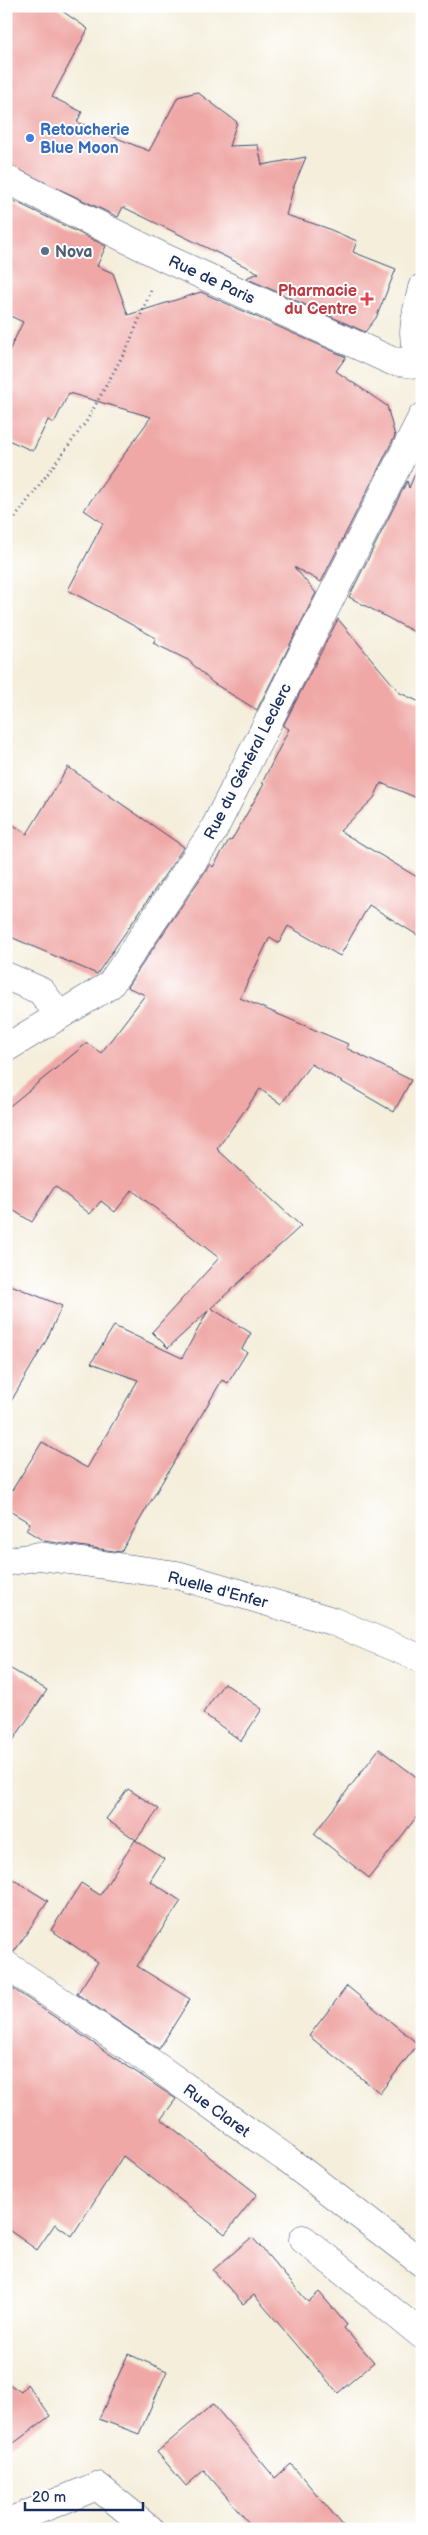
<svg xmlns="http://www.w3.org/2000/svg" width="428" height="2535" font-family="'Balsamiq Sans',sans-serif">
<rect width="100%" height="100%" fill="#fff"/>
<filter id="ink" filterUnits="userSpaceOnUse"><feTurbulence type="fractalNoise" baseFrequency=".02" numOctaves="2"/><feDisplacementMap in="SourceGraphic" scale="10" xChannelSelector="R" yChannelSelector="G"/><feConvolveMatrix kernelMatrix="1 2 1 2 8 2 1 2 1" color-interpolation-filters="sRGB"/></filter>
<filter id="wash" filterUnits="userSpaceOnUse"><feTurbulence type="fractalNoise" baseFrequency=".0096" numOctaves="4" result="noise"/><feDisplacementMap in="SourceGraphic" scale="20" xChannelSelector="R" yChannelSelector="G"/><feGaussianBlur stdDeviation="1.12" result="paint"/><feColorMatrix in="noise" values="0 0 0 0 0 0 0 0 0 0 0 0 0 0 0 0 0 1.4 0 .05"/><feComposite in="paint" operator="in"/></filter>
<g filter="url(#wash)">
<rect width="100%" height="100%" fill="#f4eedb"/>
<g id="blocks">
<g fill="#efa8a6">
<path d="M 6,6 L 55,6 L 88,29 L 52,97 L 82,112 L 77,122 L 149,151 L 178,97 L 197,92 L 237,122 L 229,146 L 258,145 L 262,165 L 306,157 L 294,186 L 286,215 L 324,227 L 357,241 L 353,252 L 396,269 L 376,318 L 365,332 L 246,278 L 259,273 L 164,227 L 123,207 L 118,217 L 6,164 Z"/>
<path d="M 6,197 L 106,246 L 97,266 L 113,273 L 128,315 L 201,292 L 346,357 L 336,371 L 387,406 L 395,436 L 321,582 L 294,567 L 316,593 L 257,710 L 213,683 L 188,660 L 153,643 L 156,638 L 68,590 L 103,523 L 84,510 L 151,417 L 69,393 L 54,423 L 48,420 L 33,451 L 6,439 L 6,357 L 23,322 L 6,314 Z"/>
<path d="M 422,458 L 422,636 L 349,597 L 407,481 L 409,488 Z"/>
<path d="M 338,619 L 400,693 L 422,703 L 422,800 L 381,783 L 374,798 L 340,831 L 422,880 L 422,938 L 369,905 L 340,956 L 288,926 L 279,943 L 270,937 L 240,998 L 348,1044 L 346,1048 L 411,1080 L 394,1112 L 311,1064 L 281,1104 L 260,1089 L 217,1149 L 301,1226 L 211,1308 L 251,1333 L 242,1349 L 247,1352 L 228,1383 L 222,1380 L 121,1552 L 44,1541 L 26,1530 L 30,1523 L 6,1509 L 6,1500 L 42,1442 L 87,1468 L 138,1380 L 91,1363 L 114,1326 L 182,1358 L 208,1311 L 168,1348 L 152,1332 L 219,1258 L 132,1190 L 115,1212 L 101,1201 L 90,1214 L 55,1186 L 32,1222 L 6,1206 L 6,1109 L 87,1043 L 101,1053 L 145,995 L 127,987 L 210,864 L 213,867 L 229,840 L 231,841 L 264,784 L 262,783 L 289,729 L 283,726 Z"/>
<path d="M 68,767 L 184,847 L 97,974 L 6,935 L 6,820 L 27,834 Z"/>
<path d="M 6,1283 L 62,1306 L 46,1341 L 6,1410 Z"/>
<path d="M 6,1666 L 47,1690 L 6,1751 Z"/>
<path d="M 224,1683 L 262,1709 L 241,1741 L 203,1713 Z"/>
<path d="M 379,1749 L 422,1781 L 422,1810 L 369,1878 L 314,1834 Z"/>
<path d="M 128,1789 L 159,1809 L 136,1840 L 106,1819 Z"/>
<path d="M 135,1840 L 164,1859 L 150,1881 L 181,1901 L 137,1966 L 190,1999 L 159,2049 L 77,1994 L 98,1962 L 51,1930 L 81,1883 L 100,1895 Z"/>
<path d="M 6,1875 L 48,1901 L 14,1952 L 6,1949 Z"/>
<path d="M 6,1984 L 176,2099 L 161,2119 L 257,2194 L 225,2234 L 123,2156 L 72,2236 L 55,2224 L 37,2250 L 6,2228 Z"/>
<path d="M 347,1986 L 418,2044 L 380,2093 L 309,2036 Z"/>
<path d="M 252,2237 L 308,2302 L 319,2292 L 347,2325 L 344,2328 L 374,2362 L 338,2393 L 254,2295 L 243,2304 L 213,2270 Z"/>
<path d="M 128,2354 L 167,2371 L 139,2434 L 99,2419 Z"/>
<path d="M 6,2382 L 21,2392 L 27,2384 L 50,2416 L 6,2449 Z"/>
<path d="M 213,2404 L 275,2478 L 291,2464 L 346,2529 L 254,2529 L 204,2470 L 186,2486 L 157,2452 Z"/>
</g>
</g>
</g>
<g filter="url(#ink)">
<use href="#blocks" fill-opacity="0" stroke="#3c4c71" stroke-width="1"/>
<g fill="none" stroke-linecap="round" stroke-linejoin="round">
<defs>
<g id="minor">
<path d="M 6,179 L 165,258 L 392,361 L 422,365"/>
<path d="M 422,288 C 417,312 407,339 422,362"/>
<path d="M 6,976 L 41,991 L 59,1015"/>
<path d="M 6,1048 L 110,985 L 212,833 L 422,417"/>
<path d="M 6,1562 L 39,1556 L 177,1575 L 332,1621 L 422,1659"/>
<path d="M 6,1965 L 135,2051 L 284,2157 L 422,2263"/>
<path d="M 303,2239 L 422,2335"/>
<path d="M 6,2523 L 97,2486 L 150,2529"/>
</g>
</defs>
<use href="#minor" stroke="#3c4c71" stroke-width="29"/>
<path stroke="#3c4c71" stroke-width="3" stroke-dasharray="1 4" stroke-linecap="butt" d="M 6,530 L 86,422 L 129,344 L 151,290"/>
<use href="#minor" stroke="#fff" stroke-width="28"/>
</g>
</g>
<circle fill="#3f7fe0" stroke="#fff" stroke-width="2" cx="30" cy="138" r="5"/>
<circle fill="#5c6f8a" stroke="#fff" stroke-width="2" cx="45" cy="251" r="5"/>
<path fill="#e0444e" stroke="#fff" stroke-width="2" d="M364.5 291.5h5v5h5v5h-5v5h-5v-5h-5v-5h5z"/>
<g text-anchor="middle" stroke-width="4" stroke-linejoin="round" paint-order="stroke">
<g font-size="16" font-weight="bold" fill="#366cbe" stroke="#fff" text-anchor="start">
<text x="40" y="135">Retoucherie<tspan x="40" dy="18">Blue Moon</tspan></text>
</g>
<g font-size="16" font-weight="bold" fill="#4e5e75" stroke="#fff" text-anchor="start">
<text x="55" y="257">Nova</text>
</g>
<g font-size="16" fill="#1b2f5e" stroke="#fff">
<text transform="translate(212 279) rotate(25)" y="6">Rue de Paris</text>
<text transform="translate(247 761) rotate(-63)" y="6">Rue du Général Leclerc</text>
<text transform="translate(218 1589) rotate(15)" y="6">Ruelle d'Enfer</text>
<text transform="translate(217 2110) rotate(36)" y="6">Rue Claret</text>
</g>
<g font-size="16" font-weight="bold" fill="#be3a42" stroke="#fff" text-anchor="end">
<text x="357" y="296">Pharmacie<tspan x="357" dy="18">du Centre</tspan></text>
</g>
</g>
<rect width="428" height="2535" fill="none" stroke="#fff" stroke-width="25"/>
<path d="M25 2502v8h118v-8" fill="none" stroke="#1b2f5e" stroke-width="2.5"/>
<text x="32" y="2502" font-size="15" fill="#1b2f5e" stroke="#ffffff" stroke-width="4" paint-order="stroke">20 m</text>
</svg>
